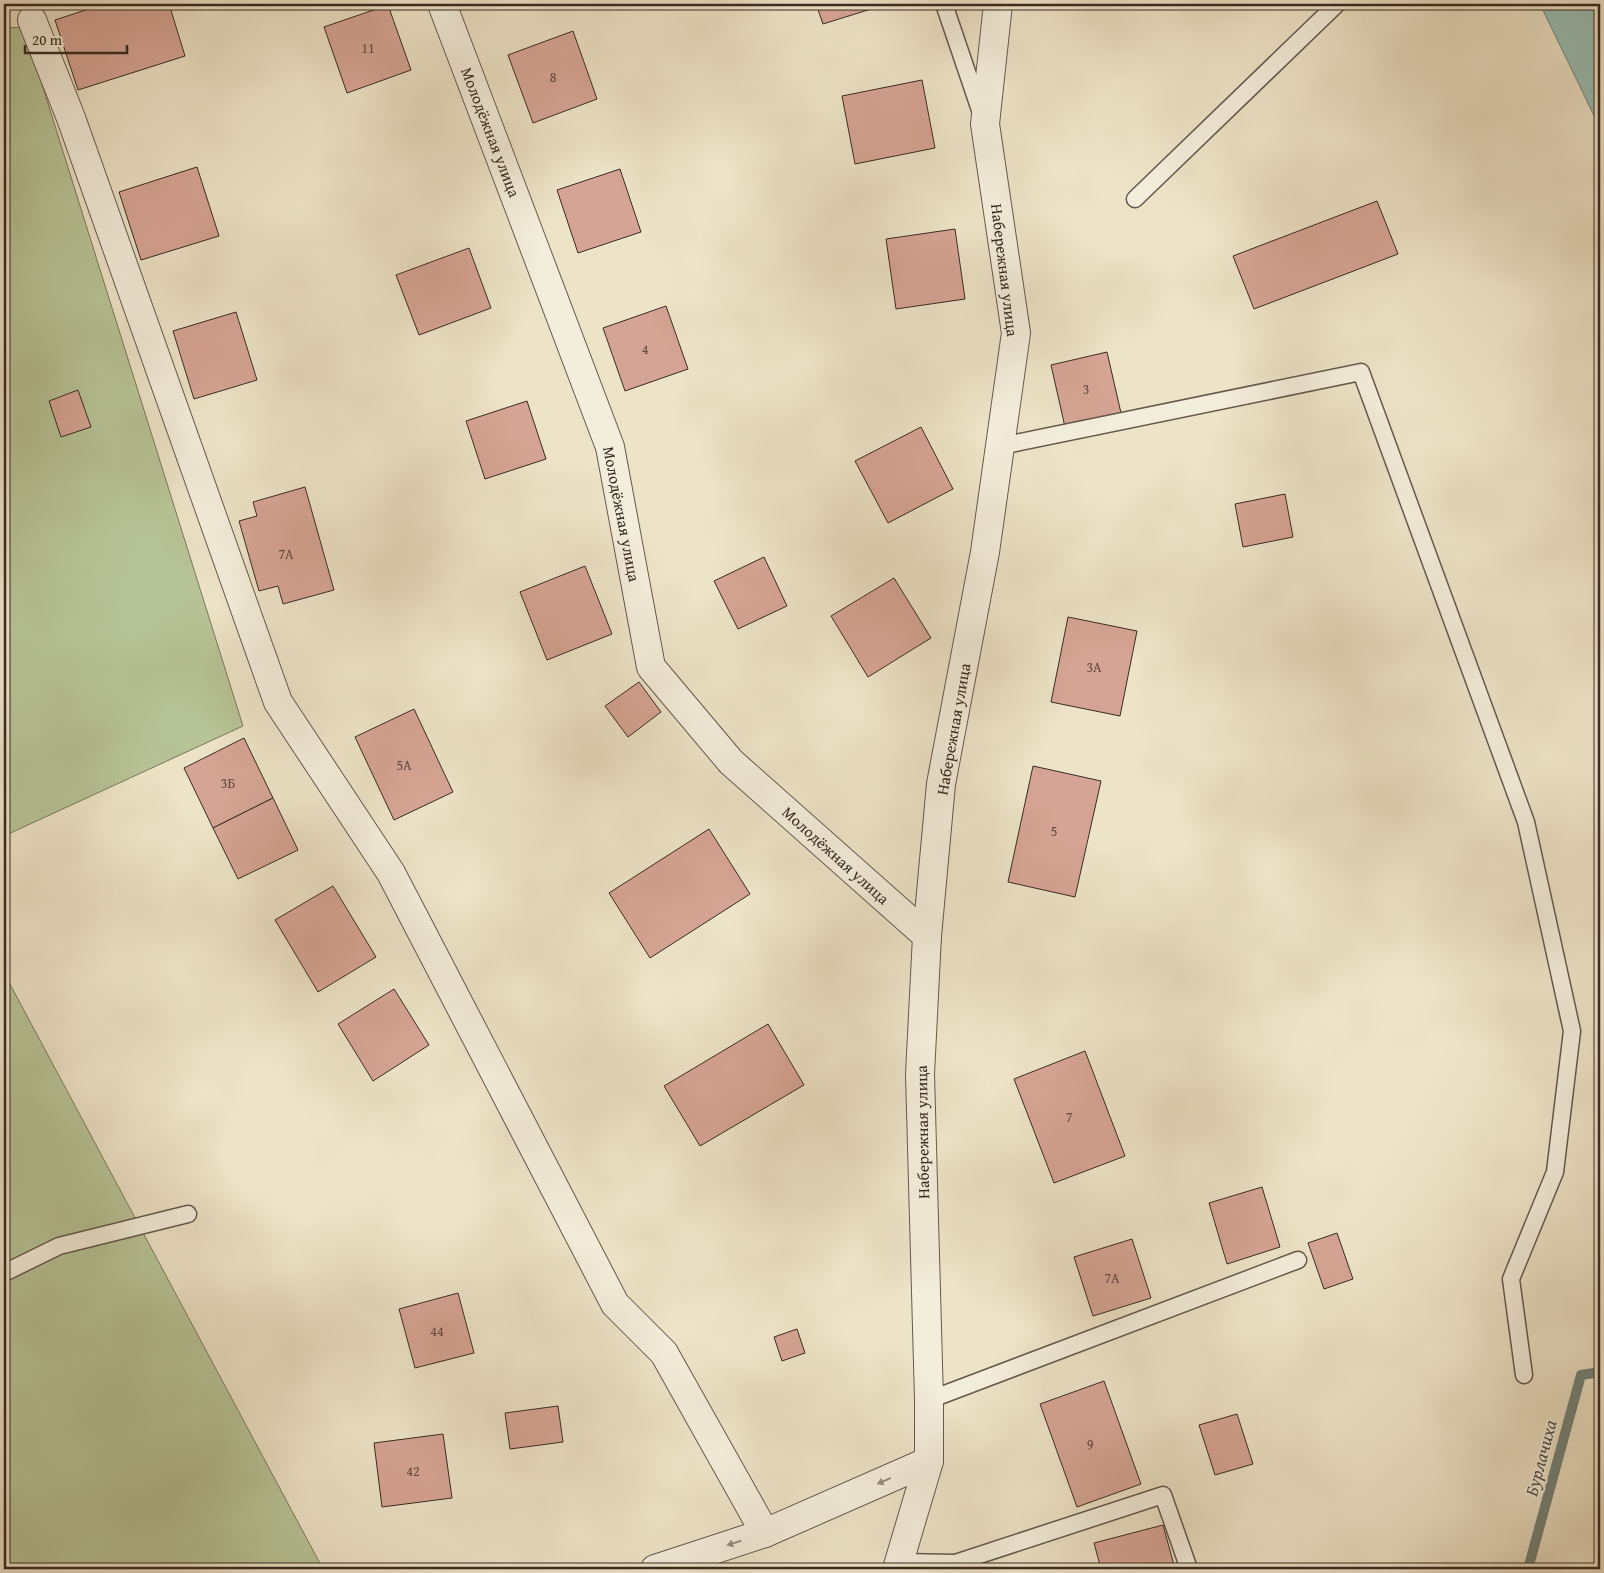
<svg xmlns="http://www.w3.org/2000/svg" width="1604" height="1573" font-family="'Gentium Book Plus',serif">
<rect width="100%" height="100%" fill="#ede3c7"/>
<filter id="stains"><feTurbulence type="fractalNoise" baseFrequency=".004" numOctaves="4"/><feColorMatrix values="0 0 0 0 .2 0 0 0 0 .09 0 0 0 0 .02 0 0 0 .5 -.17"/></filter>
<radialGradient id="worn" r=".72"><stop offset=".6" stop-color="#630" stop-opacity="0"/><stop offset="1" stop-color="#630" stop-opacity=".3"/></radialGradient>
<g fill="#b7c497" stroke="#78785d">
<path d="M 24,27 L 243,726 L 4,836 L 4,28 Z"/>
<path d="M 4,973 L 323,1569 L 4,1569 Z"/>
</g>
<path fill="#99beb5" stroke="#72837b" d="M 1540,4 L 1600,4 L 1600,128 Z"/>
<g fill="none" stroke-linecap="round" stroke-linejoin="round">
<path stroke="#72837b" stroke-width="10" d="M 1528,1569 L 1581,1375 L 1600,1372"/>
</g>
<g fill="#d6a494" stroke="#382b23">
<path d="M 104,4 L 169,4 L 185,56 L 78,90 L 55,20 Z"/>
<path d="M 816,4 L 887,4 L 823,24 Z"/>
<path d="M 388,5 L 411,70 L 347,93 L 324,27 Z"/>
<path d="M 573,31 L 597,99 L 533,123 L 508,55 Z"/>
<path d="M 922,80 L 935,148 L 855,164 L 842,96 Z"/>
<path d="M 197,167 L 219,236 L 141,260 L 119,192 Z"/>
<path d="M 620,169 L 641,232 L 578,253 L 557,190 Z"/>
<path d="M 1377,201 L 1398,254 L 1254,309 L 1233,256 Z"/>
<path d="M 955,229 L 965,299 L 896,309 L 886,239 Z"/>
<path d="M 469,248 L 491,308 L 419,335 L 396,275 Z"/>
<path d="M 666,306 L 688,369 L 625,391 L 603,328 Z"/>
<path d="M 236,312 L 257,380 L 194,399 L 173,331 Z"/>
<path d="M 1107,352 L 1121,413 L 1065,427 L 1051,365 Z"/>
<path d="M 78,390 L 91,427 L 61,437 L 49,401 Z"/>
<path d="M 527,401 L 546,459 L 485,479 L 466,421 Z"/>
<path d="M 921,427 L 953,489 L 888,523 L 855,461 Z"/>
<path d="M 305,487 L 334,590 L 283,604 L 278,586 L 259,591 L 239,521 L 257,516 L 253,502 Z"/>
<path d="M 1285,494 L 1293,537 L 1243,547 L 1235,504 Z"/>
<path d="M 764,557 L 787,606 L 738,629 L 714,581 Z"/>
<path d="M 585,566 L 612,634 L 547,660 L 520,592 Z"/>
<path d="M 894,578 L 931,638 L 868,677 L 831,616 Z"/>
<path d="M 1068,617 L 1137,631 L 1120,716 L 1051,702 Z"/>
<path d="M 639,682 L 661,712 L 628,737 L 605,706 Z"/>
<path d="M 414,709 L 453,792 L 394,820 L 355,737 Z"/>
<path d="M 244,738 L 273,798 L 213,828 L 184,768 Z"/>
<path d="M 1033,766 L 1101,781 L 1075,897 L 1008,882 Z"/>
<path d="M 273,798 L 298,850 L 238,879 L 213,828 Z"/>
<path d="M 709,829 L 750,894 L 650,958 L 609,893 Z"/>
<path d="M 333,886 L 376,957 L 318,992 L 275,920 Z"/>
<path d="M 394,989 L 429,1045 L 373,1081 L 338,1024 Z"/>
<path d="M 768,1024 L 804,1085 L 700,1146 L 664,1086 Z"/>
<path d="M 1085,1051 L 1125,1156 L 1054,1183 L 1014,1079 Z"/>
<path d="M 1262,1187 L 1280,1247 L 1227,1264 L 1209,1203 Z"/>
<path d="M 1337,1233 L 1353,1279 L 1324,1289 L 1308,1243 Z"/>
<path d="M 1132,1239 L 1151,1298 L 1093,1316 L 1074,1257 Z"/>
<path d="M 458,1293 L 474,1353 L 415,1368 L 399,1309 Z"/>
<path d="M 797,1329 L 805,1353 L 782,1361 L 774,1337 Z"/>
<path d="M 1104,1381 L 1141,1484 L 1077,1507 L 1040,1404 Z"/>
<path d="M 558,1406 L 563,1442 L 510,1449 L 505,1413 Z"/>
<path d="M 1237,1414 L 1253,1464 L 1215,1475 L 1199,1425 Z"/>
<path d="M 443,1434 L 452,1498 L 382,1507 L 374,1443 Z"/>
<path d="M 1163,1525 L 1175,1569 L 1101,1569 L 1094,1543 Z"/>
</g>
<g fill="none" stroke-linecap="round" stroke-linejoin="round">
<defs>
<g id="service">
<path d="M 944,4 L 981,113"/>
<path d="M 1135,199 L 1337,4"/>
<path d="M 1001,446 L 1361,372 L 1526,822 L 1572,1031 L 1555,1172 L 1511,1279 L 1524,1375"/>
<path d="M 4,1273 L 59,1246 L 188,1214"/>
<path d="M 929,1400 L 1298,1260"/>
<path d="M 900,1562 L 955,1563 L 960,1569"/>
<path d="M 955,1563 L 1163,1495 L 1189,1569"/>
</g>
<g id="minor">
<path d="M 442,4 L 610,447 L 651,667 L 731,762 L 927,936"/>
<path d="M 32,20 L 71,118 L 278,702 L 391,873 L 615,1304 L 664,1353 L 765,1533"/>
</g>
<g id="tertiary">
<path d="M 655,1569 L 765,1533 L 929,1461"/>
<path d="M 897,1569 L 929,1461 L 929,1400 L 920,1074 L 927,936 L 941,784 L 985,552 L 1016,333 L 985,124 L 998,4"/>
</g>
</defs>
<use href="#service" stroke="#65594c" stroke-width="19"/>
<use href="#minor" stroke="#65594c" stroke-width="30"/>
<use href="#tertiary" stroke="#65594c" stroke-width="30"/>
<use href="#service" stroke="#f3eddb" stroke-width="16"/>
<use href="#minor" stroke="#f3eddb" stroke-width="28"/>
<use href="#tertiary" stroke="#f3eddb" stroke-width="28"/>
</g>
<defs><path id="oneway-solid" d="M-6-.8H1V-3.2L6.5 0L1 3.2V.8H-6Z" transform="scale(1.25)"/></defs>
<g fill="#968c7f">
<use href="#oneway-solid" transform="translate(884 1481) rotate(156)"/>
<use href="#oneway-solid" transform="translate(734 1543) rotate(162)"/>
</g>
<g text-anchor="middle" stroke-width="4" stroke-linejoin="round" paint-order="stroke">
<g font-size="14" fill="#60493f">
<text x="368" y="53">11</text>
<text x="553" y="82">8</text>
<text x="645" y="354">4</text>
<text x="1086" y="394">3</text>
<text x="286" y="559">7А</text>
<text x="1094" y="672">3А</text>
<text x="404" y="770">5А</text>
<text x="228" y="788">3Б</text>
<text x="1054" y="836">5</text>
<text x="1069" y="1122">7</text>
<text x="1112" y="1283">7А</text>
<text x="437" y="1336">44</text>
<text x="1090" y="1449">9</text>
<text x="413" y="1476">42</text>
</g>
<g font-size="16" fill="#382b23" stroke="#f3eddb">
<text transform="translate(491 132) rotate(69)" y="6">Молодёжная улица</text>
<text transform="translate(1005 270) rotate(83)" y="6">Набережная улица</text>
<text transform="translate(622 514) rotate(79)" y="6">Молодёжная улица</text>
<text transform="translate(953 729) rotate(-80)" y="6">Набережная улица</text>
<text transform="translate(836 855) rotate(42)" y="6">Молодёжная улица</text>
<text transform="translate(922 1132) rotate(-91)" y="6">Набережная улица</text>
</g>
<g font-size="18" font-style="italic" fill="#505048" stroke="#f3eddb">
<text transform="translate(1541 1458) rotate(-75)" y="6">Бурлачиха</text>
</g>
</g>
<rect width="1604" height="1573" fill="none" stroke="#ede3c7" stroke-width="20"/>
<rect x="5" y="5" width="1594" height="1563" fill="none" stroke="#382b23" stroke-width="2.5"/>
<rect x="10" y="10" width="1584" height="1553" fill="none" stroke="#382b23"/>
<path d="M25 45v8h102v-8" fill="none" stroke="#382b23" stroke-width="2.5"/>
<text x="32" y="45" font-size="15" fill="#382b23" stroke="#f3eddb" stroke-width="4" paint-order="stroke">20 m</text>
<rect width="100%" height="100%" filter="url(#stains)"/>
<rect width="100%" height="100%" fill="url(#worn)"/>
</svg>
